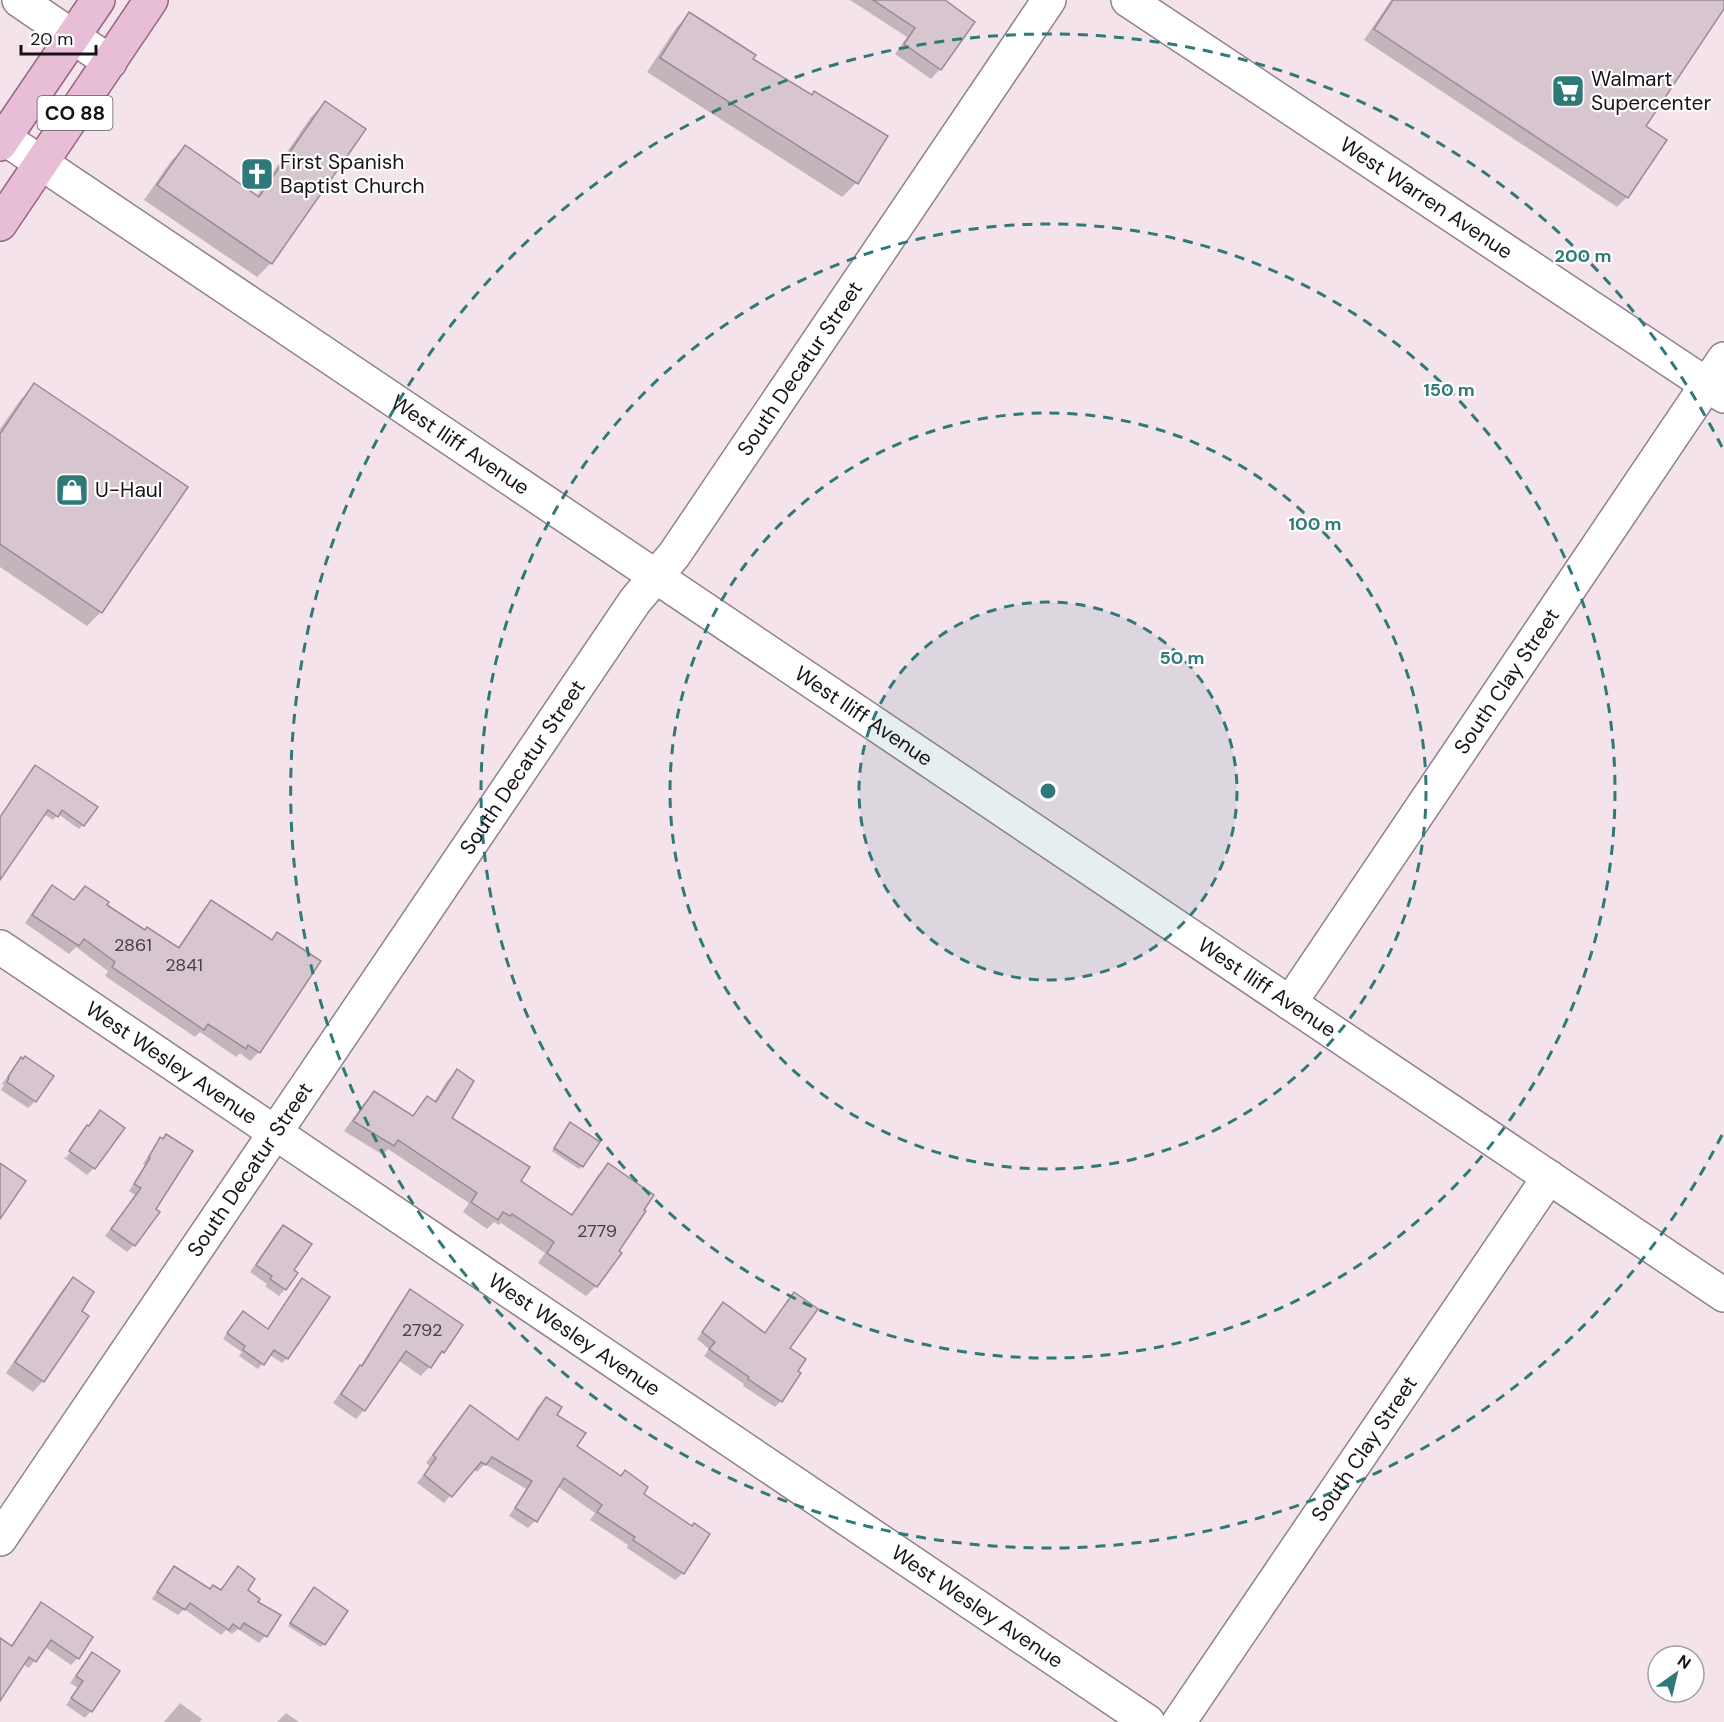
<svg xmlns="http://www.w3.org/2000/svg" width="1724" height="1722" font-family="'DM Sans',sans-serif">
<rect width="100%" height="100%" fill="#f5e3ec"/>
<g fill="#0003">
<path d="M 850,0 L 942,0 L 973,22 L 940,69 L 931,79 L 895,54 L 907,37 Z"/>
<path d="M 1391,0 L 1724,0 L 1724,7 L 1644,127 L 1627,197 L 1617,207 L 1364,40 Z"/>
<path d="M 689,14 L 751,59 L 856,183 L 842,197 L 647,72 L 676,28 Z"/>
<path d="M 325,103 L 363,129 L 271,263 L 257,277 L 144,200 L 171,161 L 185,147 L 256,197 L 311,117 Z"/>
<path d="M 35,385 L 101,612 L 87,626 L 0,567 L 0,429 L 21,399 Z"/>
<path d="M 31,771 L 83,825 L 79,829 L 58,814 L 53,820 L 44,814 L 0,876 L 0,817 Z"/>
<path d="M 52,887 L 73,901 L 77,896 L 105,905 L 144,932 L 177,949 L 203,910 L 211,902 L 270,941 L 277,933 L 319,961 L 258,1053 L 250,1061 L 240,1053 L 236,1057 L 200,1032 L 195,1037 L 105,976 L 108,971 L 76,947 L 69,954 L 25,923 L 44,895 Z"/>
<path d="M 21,1059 L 52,1077 L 35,1101 L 28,1108 L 1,1090 L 4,1085 L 2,1084 L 15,1066 Z"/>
<path d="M 457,1071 L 450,1118 L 519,1181 L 571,1216 L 598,1175 L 608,1165 L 596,1286 L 586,1296 L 538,1263 L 545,1253 L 501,1223 L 499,1225 L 494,1222 L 487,1229 L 463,1212 L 469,1203 L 388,1149 L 383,1155 L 344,1131 L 364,1103 L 374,1093 L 412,1117 L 427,1098 L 434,1102 L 447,1081 Z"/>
<path d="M 100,1112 L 94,1168 L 87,1175 L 64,1158 L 65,1157 L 66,1158 L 84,1132 L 82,1132 Z"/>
<path d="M 568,1127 L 582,1166 L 579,1169 L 552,1151 Z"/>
<path d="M 161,1139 L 134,1245 L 127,1252 L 105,1236 L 135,1195 L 129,1191 L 145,1165 L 143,1164 L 154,1146 Z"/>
<path d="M 283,1227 L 292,1270 L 285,1289 L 279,1296 L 265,1286 L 267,1284 L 250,1272 L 276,1233 Z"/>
<path d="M 73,1279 L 80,1311 L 87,1317 L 43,1381 L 33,1392 L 6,1373 L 63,1289 Z"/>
<path d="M 302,1280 L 328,1297 L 287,1358 L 282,1363 L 270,1355 L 258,1369 L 239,1356 L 242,1352 L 223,1339 L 238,1318 L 267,1330 Z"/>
<path d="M 410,1291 L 443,1352 L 421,1376 L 398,1360 L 364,1410 L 356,1419 L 333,1403 L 352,1376 L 358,1370 L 402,1300 Z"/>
<path d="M 794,1294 L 781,1401 L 775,1407 L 743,1386 L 744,1384 L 704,1356 L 709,1349 L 697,1339 L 717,1310 L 764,1334 L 788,1300 Z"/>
<path d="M 546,1399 L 575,1447 L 641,1494 L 683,1573 L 675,1580 L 627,1548 L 628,1545 L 590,1520 L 595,1513 L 557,1486 L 535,1521 L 528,1528 L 509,1516 L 526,1489 L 485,1464 L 477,1472 L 473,1469 L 444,1503 L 417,1483 L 430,1466 L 426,1463 L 463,1414 L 470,1407 L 516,1441 L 538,1406 Z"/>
<path d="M 174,1568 L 209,1591 L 220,1591 L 238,1568 L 246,1590 L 256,1602 L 279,1616 L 265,1636 L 259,1643 L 238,1629 L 232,1634 L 226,1630 L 221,1635 L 184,1609 L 178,1615 L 152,1599 L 168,1574 Z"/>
<path d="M 311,1592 L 324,1644 L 321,1647 L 288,1626 Z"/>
<path d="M 41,1604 L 91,1638 L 78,1658 L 71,1665 L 45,1647 L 29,1668 L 23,1664 L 0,1688 L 0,1642 L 10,1647 L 35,1611 Z"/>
<path d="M 93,1654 L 91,1711 L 85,1718 L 66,1705 L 78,1688 L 70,1683 L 86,1660 Z"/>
<path d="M 180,1703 L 202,1719 L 200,1722 L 164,1722 Z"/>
<path d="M 286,1713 L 299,1722 L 277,1722 Z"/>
</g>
<g fill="#d7c5cf" stroke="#9b8a93" stroke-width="1.5">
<path d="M 873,0 L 945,0 L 975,22 L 941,70 L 904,44 L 915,28 Z"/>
<path d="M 1393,0 L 1724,0 L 1724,9 L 1646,126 L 1667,140 L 1628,198 L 1374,29 Z"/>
<path d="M 689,12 L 756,55 L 753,59 L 812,95 L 814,91 L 888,136 L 858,184 L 660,58 Z"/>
<path d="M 325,101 L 366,129 L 272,264 L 157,185 L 185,145 L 259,197 Z"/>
<path d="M 34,383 L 188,487 L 102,613 L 0,544 L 0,434 Z"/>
<path d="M 35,765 L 98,807 L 84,826 L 62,810 L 58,817 L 48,810 L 0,880 L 0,817 Z"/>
<path d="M 52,885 L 74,900 L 85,886 L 109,902 L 107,905 L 145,930 L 147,927 L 179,948 L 211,900 L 272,940 L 277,932 L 321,961 L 260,1053 L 248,1045 L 246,1049 L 208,1024 L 204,1030 L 112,967 L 115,962 L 84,939 L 79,946 L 32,915 Z"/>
<path d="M 25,1056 L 54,1076 L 36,1102 L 7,1082 L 9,1078 L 8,1077 L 21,1057 L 23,1059 Z"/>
<path d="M 457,1069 L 474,1081 L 452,1118 L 530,1167 L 521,1181 L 572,1215 L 608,1163 L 654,1195 L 644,1210 L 646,1211 L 619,1251 L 622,1253 L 597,1287 L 547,1253 L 554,1242 L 512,1214 L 510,1216 L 503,1212 L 498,1220 L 471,1202 L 477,1193 L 398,1140 L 394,1146 L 353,1121 L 374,1091 L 413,1116 L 427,1096 L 436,1102 Z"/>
<path d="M 100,1110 L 125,1128 L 95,1169 L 69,1151 L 87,1125 L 89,1126 Z"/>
<path d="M 570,1122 L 600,1142 L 583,1167 L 554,1148 Z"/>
<path d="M 166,1134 L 193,1151 L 156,1209 L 160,1212 L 135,1246 L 111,1229 L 141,1188 L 134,1184 L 150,1158 L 149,1157 L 160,1137 L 163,1139 Z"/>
<path d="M 0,1163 L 26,1181 L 0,1219 Z"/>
<path d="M 283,1225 L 312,1244 L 294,1270 L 298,1273 L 286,1290 L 270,1279 L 272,1276 L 256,1265 Z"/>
<path d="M 73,1277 L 94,1292 L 82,1311 L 89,1316 L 44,1382 L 15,1362 Z"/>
<path d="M 302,1278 L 330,1297 L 288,1359 L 274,1350 L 264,1365 L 243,1350 L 245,1346 L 227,1333 L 243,1311 L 268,1329 Z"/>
<path d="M 410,1289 L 463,1325 L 444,1353 L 442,1351 L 431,1368 L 406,1351 L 365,1411 L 341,1394 L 360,1365 L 362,1366 Z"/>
<path d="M 794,1292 L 818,1309 L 790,1348 L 806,1359 L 798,1371 L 801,1373 L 782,1402 L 748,1379 L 749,1377 L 709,1349 L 715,1342 L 702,1332 L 723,1302 L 765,1333 Z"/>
<path d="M 546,1397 L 562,1407 L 557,1415 L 586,1433 L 577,1446 L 621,1476 L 625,1470 L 648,1487 L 644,1494 L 692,1526 L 694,1523 L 710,1534 L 684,1574 L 633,1540 L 635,1537 L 597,1512 L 602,1505 L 564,1478 L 537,1522 L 515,1508 L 532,1481 L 492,1457 L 486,1465 L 481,1462 L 452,1497 L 424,1475 L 436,1458 L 433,1455 L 470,1405 L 518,1440 Z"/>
<path d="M 174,1566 L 210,1589 L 213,1585 L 221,1590 L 238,1566 L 255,1579 L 248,1590 L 260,1599 L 258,1602 L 281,1615 L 267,1637 L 244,1623 L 240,1629 L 233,1624 L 229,1630 L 190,1603 L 185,1610 L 157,1592 Z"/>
<path d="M 314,1587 L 348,1611 L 325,1645 L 290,1623 Z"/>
<path d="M 41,1602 L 93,1637 L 79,1659 L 51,1640 L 36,1662 L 29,1657 L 0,1701 L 0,1638 L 12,1646 Z"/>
<path d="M 92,1652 L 120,1671 L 92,1712 L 71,1698 L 83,1681 L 76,1676 Z"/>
</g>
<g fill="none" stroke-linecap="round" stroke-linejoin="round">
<defs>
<g id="minor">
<path d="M 19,0 L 110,62"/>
<path id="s1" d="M 1128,0 L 1724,396"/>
<path id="s2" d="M 4,138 L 1724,1295"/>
<path id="s3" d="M 0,947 L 1148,1722"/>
<path id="s4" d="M 1290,1003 L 1724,359"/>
<path id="s5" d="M 0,1539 L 635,601 L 674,555 L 1049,0"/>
<path id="s6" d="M 1179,1722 L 1549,1177"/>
</g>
<g id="major">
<path d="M 0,144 L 98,0"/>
<path d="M 0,224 L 151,0"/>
</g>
</defs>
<use href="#minor" stroke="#91818a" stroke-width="36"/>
<use href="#major" stroke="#956581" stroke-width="36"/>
<use href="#minor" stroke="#fff" stroke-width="33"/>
<use href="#major" stroke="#e8bdd6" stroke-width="33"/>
</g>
<circle cx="1048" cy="791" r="189" fill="#2f7978" fill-opacity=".12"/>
<g fill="none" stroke="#2f7978" stroke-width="3" stroke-dasharray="10 8">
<circle cx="1048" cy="791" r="189"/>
<circle cx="1048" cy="791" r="378"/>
<circle cx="1048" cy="791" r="567"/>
<path d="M1722 1135A757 757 0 1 1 1722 447"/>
</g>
<defs>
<symbol id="supermarket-square" viewBox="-11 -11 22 22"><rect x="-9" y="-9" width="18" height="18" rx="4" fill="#2f7978" stroke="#fff"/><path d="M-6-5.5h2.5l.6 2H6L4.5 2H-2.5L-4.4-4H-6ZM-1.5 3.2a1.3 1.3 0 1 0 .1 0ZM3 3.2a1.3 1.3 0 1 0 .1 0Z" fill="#fff"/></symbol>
<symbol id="church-square" viewBox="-11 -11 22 22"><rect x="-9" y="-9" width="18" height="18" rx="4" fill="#2f7978" stroke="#fff"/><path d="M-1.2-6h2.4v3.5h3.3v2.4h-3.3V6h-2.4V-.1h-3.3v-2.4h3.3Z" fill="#fff"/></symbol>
<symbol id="shop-square" viewBox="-11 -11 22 22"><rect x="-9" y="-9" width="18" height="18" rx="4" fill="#2f7978" stroke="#fff"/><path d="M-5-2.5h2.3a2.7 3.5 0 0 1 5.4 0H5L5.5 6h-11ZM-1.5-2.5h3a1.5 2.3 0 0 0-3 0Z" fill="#fff"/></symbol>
</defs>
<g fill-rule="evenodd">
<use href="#supermarket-square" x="1549" y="72" width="38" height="38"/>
<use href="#church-square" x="238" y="155" width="38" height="38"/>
<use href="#shop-square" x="53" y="471" width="38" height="38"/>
</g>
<g text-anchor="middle" stroke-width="4.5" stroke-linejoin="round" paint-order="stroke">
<g font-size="18" fill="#484044">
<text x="133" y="951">2861</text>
<text x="184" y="971">2841</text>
<text x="597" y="1237">2779</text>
<text x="422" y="1336">2792</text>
</g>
<rect fill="#fff" stroke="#5e5a5c" stroke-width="1.5" x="37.5" y="96" width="75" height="34" rx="4.5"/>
<g font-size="20" font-weight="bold" fill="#191316">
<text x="75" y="120">CO 88</text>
</g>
<g font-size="21" fill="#191316" stroke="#fff" text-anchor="start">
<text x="1591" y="86">Walmart<tspan x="1591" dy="24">Supercenter</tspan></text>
<text x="280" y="169">First Spanish<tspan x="280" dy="24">Baptist Church</tspan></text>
<text x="95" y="497">U-Haul</text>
</g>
<g font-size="21" fill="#191316" stroke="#fff">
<text dy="7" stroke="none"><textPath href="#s1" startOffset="358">West Warren Avenue</textPath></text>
<text dy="7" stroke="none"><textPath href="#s5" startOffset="1418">South Decatur Street</textPath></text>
<text dy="7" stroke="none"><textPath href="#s2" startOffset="550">West Iliff Avenue</textPath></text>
<text dy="7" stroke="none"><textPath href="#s4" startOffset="388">South Clay Street</textPath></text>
<text dy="7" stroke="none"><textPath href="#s2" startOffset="1036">West Iliff Avenue</textPath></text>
<text dy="7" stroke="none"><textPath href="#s5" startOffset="932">South Decatur Street</textPath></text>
<text dy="7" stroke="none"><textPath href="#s2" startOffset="1522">West Iliff Avenue</textPath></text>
<text dy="7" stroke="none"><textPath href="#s3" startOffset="207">West Wesley Avenue</textPath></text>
<text dy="7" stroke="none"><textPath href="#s5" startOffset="446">South Decatur Street</textPath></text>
<text dy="7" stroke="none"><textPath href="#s3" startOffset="693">West Wesley Avenue</textPath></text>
<text dy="7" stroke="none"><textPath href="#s6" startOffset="330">South Clay Street</textPath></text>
<text dy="7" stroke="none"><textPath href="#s3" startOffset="1179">West Wesley Avenue</textPath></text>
</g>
</g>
<circle cx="1048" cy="791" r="9" fill="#2f7978" stroke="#fff" stroke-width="3"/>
<g font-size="18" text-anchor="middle" font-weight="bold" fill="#2f7978" stroke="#fff" stroke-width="4.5" stroke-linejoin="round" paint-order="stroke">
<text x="1583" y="262">200 m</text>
<text x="1449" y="396">150 m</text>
<text x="1315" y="530">100 m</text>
<text x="1182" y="664">50 m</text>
</g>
<g transform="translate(1676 1674) rotate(34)"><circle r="28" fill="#ffffff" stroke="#a3a1a2" stroke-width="1.5"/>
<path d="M0-4.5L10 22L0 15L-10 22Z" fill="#2f7978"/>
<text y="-9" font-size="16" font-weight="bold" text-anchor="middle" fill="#191316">N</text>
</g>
<path d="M21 45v9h75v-9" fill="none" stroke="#191316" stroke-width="3"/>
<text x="30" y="45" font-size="18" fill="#191316" stroke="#ffffff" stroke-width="4.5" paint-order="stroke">20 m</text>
</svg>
